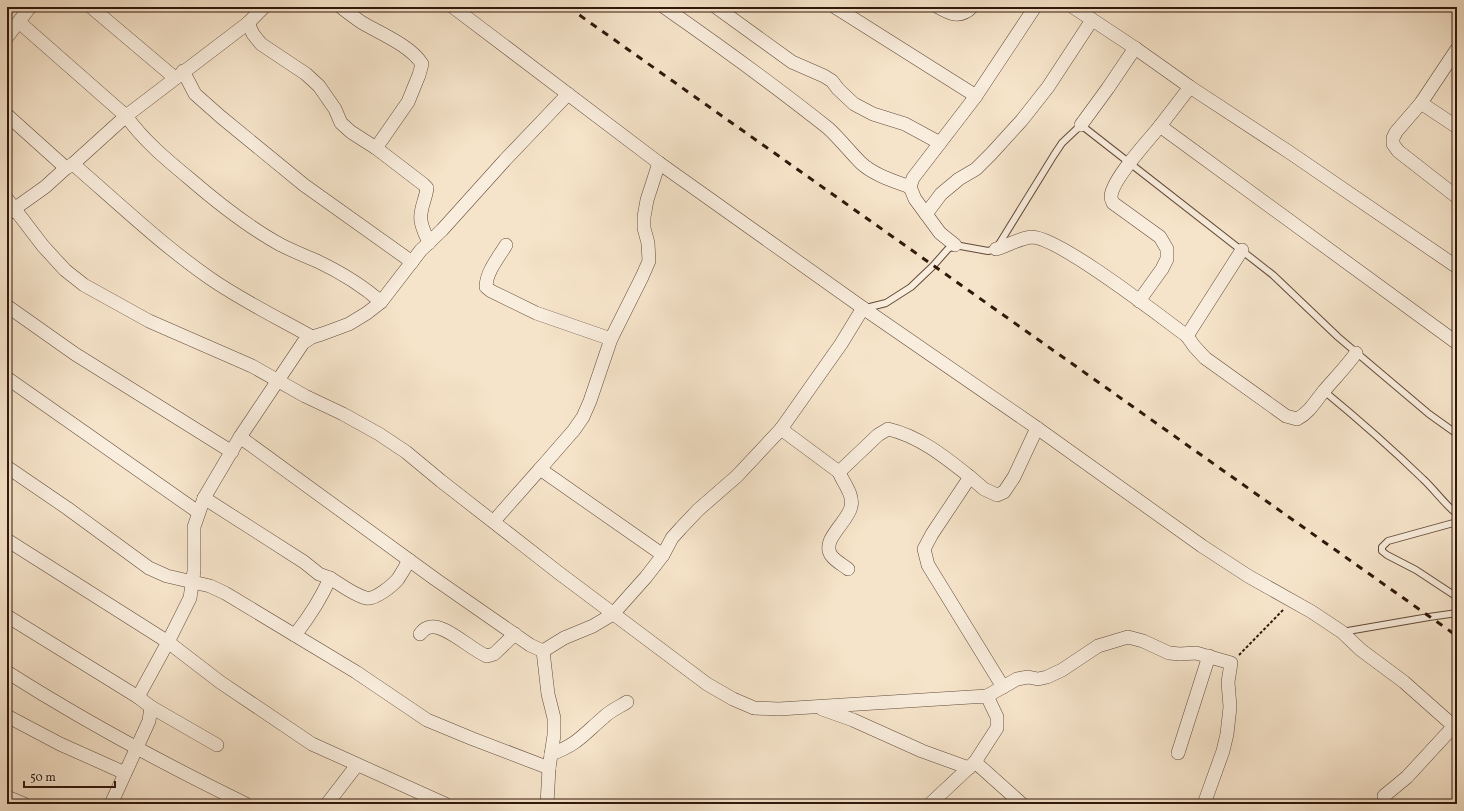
<svg xmlns="http://www.w3.org/2000/svg" width="1464" height="811" font-family="Vollkorn,serif">
<rect width="100%" height="100%" fill="#f6e4ca"/>
<filter id="stains"><feTurbulence type="fractalNoise" baseFrequency=".005" numOctaves="4"/><feColorMatrix values="0 0 0 0 .2 0 0 0 0 .09 0 0 0 0 .02 0 0 0 .5 -.17"/></filter>
<radialGradient id="worn" r=".72"><stop offset=".6" stop-color="#630" stop-opacity="0"/><stop offset="1" stop-color="#630" stop-opacity=".3"/></radialGradient>
<g fill="none" stroke-linecap="round" stroke-linejoin="round">
<defs>
<g id="lane">
<path d="M 866,308 L 886,303 L 911,287 L 933,266 L 948,249 L 955,245 L 988,251 L 996,249 L 1054,155 L 1062,143 L 1081,125 L 1273,275 L 1338,337 L 1429,414 L 1457,434"/>
<path d="M 1324,391 C 1358,419 1391,448 1423,479 C 1435,490 1444,504 1457,514"/>
<path d="M 1457,522 L 1388,541 L 1382,547 L 1382,551 L 1387,555 L 1416,570 L 1457,597"/>
<path d="M 1342,632 L 1429,617 L 1457,613"/>
</g>
<g id="street">
<path d="M 91,7 L 175,78"/>
<path d="M 341,7 C 347,12 354,17 361,22 C 379,33 410,45 422,64 L 419,75 L 408,102 L 376,148"/>
<path d="M 453,7 L 659,163 L 863,308 L 1037,428 L 1202,546 L 1248,576 L 1312,612 L 1342,632 L 1361,650 L 1404,682 L 1457,729"/>
<path d="M 664,7 C 720,46 775,86 828,128 C 840,139 850,152 861,163 C 874,175 894,181 910,187"/>
<path d="M 716,7 L 792,62 L 824,76 L 832,81 L 838,89 L 854,104 L 873,114 L 905,124 L 940,143"/>
<path d="M 835,7 L 976,96"/>
<path d="M 938,7 C 950,14 960,19 972,7"/>
<path d="M 1073,7 L 1135,48 L 1190,87 L 1289,152 L 1457,267"/>
<path d="M 19,22 L 126,116 C 144,141 167,160 190,179 C 219,204 248,227 281,245 C 293,251 305,256 317,261 C 340,272 362,285 381,302"/>
<path d="M 248,23 L 253,34 L 261,44 L 306,74 L 319,86 L 335,109 L 341,123 L 351,132 L 376,148 L 423,184 L 427,188 C 426,199 419,210 421,221 C 422,228 426,236 429,243"/>
<path d="M 7,37 L 30,7"/>
<path d="M 1457,49 L 1421,103 L 1396,132 L 1393,138 L 1393,144 L 1398,151 L 1457,197"/>
<path d="M 183,71 L 195,94 L 221,117 L 304,185 L 412,262"/>
<path d="M 1421,103 L 1457,127"/>
<path d="M 7,115 L 66,168"/>
<path d="M 1081,125 L 1108,88 L 1135,48"/>
<path d="M 1160,126 L 1190,87"/>
<path d="M 73,164 C 118,203 162,245 211,279 C 243,301 278,318 312,337"/>
<path d="M 7,199 L 43,246 L 65,270 L 84,285 L 149,321 L 252,366 L 305,396 L 343,414 L 379,434 L 406,452 L 441,481 L 559,573 L 707,684 L 733,699 L 754,708 L 779,709 L 987,696 L 997,717 L 997,728 L 975,762 L 930,804"/>
<path d="M 7,214 L 45,187 L 66,168 L 73,164 L 126,116 L 248,23 L 264,7"/>
<path d="M 926,214 L 941,194 L 959,179 L 976,169 L 992,153 L 1022,120 L 1048,87 L 1092,20"/>
<path d="M 506,245 C 499,257 486,272 486,287 L 491,291 L 536,313 L 611,339"/>
<path d="M 955,245 L 940,233 L 915,199 L 910,187 L 913,178 L 976,96 L 1035,7"/>
<path d="M 996,249 C 1006,246 1021,238 1031,237 C 1058,236 1161,317 1187,336 L 1242,250"/>
<path d="M 1139,301 L 1162,269 L 1167,259 L 1167,249 L 1160,237 L 1113,203 C 1112,201 1111,199 1111,197 C 1111,180 1149,140 1160,126 L 1457,343"/>
<path d="M 7,306 L 75,354 L 232,452"/>
<path d="M 863,308 L 841,344 L 781,429 L 839,472 L 878,435 L 888,429 C 919,436 945,457 970,477"/>
<path d="M 1187,336 L 1194,346 L 1205,358 L 1286,416 L 1297,419 C 1309,413 1315,402 1323,392 C 1334,379 1346,367 1356,353"/>
<path d="M 7,378 L 198,512"/>
<path d="M 240,437 L 435,579 L 530,645 L 543,651 L 564,638 L 593,626 L 613,614 L 646,577 L 663,555 L 672,538 L 681,528 L 698,510 L 737,476 L 781,429"/>
<path d="M 7,467 L 67,508 L 149,568 L 167,576 L 210,586 L 225,593 L 356,672 L 427,720 L 473,739 L 549,768"/>
<path d="M 540,469 L 574,430 L 583,417 L 590,401 L 611,339 L 642,277 L 649,261 L 648,243 L 644,228 L 644,217 L 647,200 L 659,163"/>
<path d="M 839,472 C 843,483 854,494 851,507 C 847,523 821,540 831,555 C 835,561 843,565 848,569"/>
<path d="M 204,498 L 304,562 L 319,574 L 330,578 C 321,599 309,617 295,635"/>
<path d="M 494,521 L 540,469 L 663,555"/>
<path d="M 7,540 L 168,642 L 220,682 L 312,744 L 445,804"/>
<path d="M 330,578 C 341,585 354,595 366,598 C 375,600 393,585 398,579 C 402,573 406,566 409,560"/>
<path d="M 7,616 L 138,697 L 151,707 L 217,745"/>
<path d="M 420,634 C 422,632 424,629 427,628 C 442,620 472,651 487,656 L 494,654 L 515,634"/>
<path d="M 543,651 L 548,694 L 554,718 L 554,735 L 549,768 L 547,804"/>
<path d="M 7,672 C 84,721 164,764 246,804"/>
<path d="M 1003,687 L 928,565 L 924,549 L 932,534 L 970,477 L 984,489 L 997,495 L 1004,492 L 1014,477 L 1037,428"/>
<path d="M 987,696 L 1017,679 L 1028,677 L 1038,679 L 1047,677 L 1062,670 L 1098,646 L 1128,637 L 1143,641 L 1169,653 L 1180,654 L 1196,653 L 1231,663 L 1228,682 L 1230,707 L 1227,734 L 1223,751 L 1204,804"/>
<path d="M 138,697 L 168,642 L 190,598 L 194,571 L 194,527 L 204,498 L 240,437 L 303,343 L 312,337 L 322,334 L 349,324 L 367,313 L 381,302 L 421,250 L 442,230 L 505,160 L 568,94"/>
<path d="M 822,709 L 853,720 L 922,751 L 969,768"/>
<path d="M 7,716 L 60,744 L 125,773"/>
<path d="M 1178,753 L 1209,656"/>
<path d="M 551,754 C 577,745 584,734 604,717 C 610,711 619,707 627,702"/>
<path d="M 975,762 L 1022,804"/>
<path d="M 1384,796 L 1407,777 L 1454,726"/>
<path d="M 7,797 L 24,804"/>
<path d="M 111,804 L 149,721 L 151,707"/>
<path d="M 327,804 L 357,765"/>
</g>
</defs>
<use href="#lane" stroke="#624a3a" stroke-width="8"/>
<use href="#street" stroke="#624a3a" stroke-width="14"/>
<path stroke="#30170a" stroke-width="2" stroke-dasharray="3 2" stroke-linecap="butt" d="M 1239,655 L 1283,610"/>
<use href="#lane" stroke="#f9eddd" stroke-width="6"/>
<use href="#street" stroke="#f9eddd" stroke-width="13"/>
<path stroke="#30170a" stroke-width="3" stroke-dasharray="7 7" stroke-linecap="butt" d="M 568,7 L 1457,636"/>
</g>
<rect width="1464" height="811" fill="none" stroke="#f6e4ca" stroke-width="24"/>
<rect x="8" y="8" width="1448" height="795" fill="none" stroke="#30170a" stroke-width="2"/>
<rect x="12" y="12" width="1440" height="787" fill="none" stroke="#30170a"/>
<path d="M24 781v6h91v-6" fill="none" stroke="#30170a" stroke-width="2"/>
<text x="30" y="781" font-size="12" fill="#30170a" stroke="#f9eddd" stroke-width="3" paint-order="stroke">50 m</text>
<rect width="100%" height="100%" filter="url(#stains)"/>
<rect width="100%" height="100%" fill="url(#worn)"/>
</svg>
